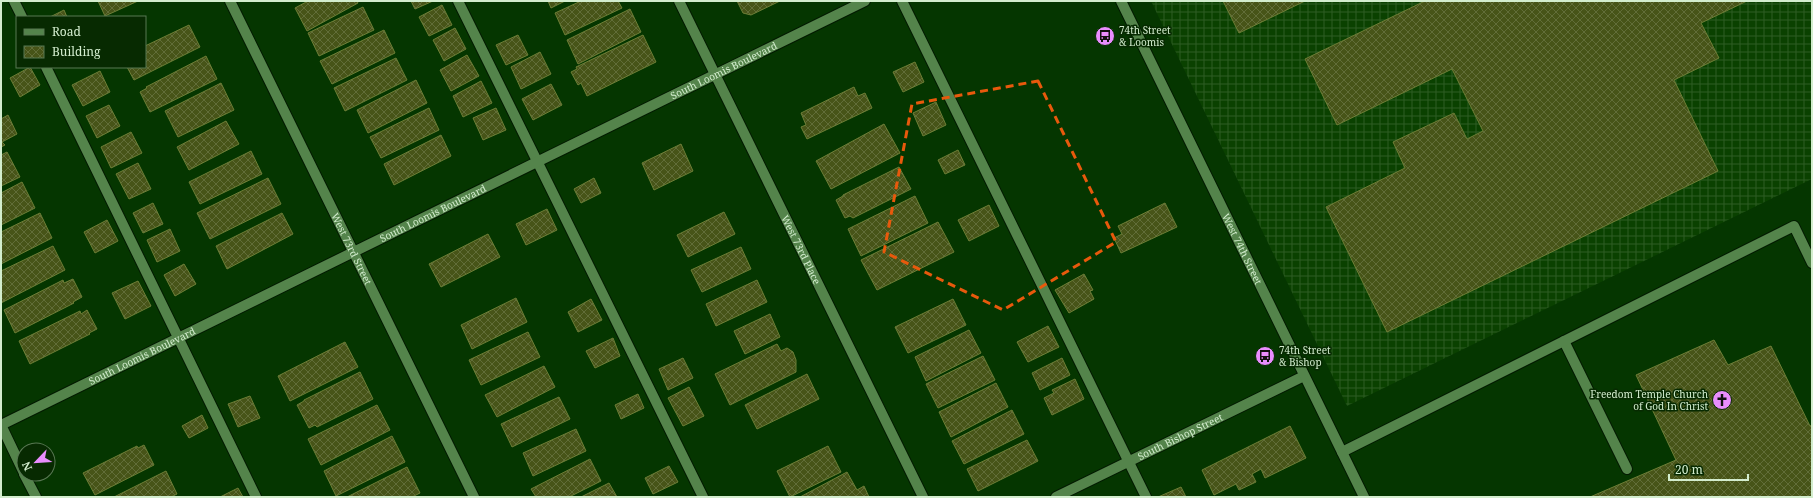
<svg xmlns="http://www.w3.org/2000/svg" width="1813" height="498" font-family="'Noto Serif',serif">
<defs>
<pattern id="industrial-grid" width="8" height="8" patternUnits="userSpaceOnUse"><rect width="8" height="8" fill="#0a4100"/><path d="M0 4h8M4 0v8" fill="none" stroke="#2d5d24"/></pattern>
<pattern id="building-cross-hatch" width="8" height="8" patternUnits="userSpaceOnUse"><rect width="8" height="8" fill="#475418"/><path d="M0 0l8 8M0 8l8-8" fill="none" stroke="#616d38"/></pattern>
</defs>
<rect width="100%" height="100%" fill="#053600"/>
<path fill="url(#industrial-grid)" d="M 1151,1 L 1812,1 L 1812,179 L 1347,406 Z"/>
<g fill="url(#building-cross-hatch)" stroke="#6d7e36">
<path d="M 98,1 L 138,1 L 105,16 Z"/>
<path d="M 308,1 L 357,1 L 358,3 L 307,31 L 295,8 Z"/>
<path d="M 411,1 L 433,1 L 415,9 Z"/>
<path d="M 548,1 L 565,1 L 551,8 Z"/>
<path d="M 581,1 L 618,1 L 622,8 L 565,35 L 555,13 Z"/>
<path d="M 737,1 L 780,1 L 751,15 L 743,13 Z"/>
<path d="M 1223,1 L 1305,1 L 1239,33 Z"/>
<path d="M 1425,1 L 1747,1 L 1701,23 L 1719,58 L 1674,80 L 1718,171 L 1387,332 L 1326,207 L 1405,168 L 1393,142 L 1454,113 L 1467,139 L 1483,131 L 1452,69 L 1337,125 L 1305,59 Z"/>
<path d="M 442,5 L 452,25 L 429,36 L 419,17 Z"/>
<path d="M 363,7 L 374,30 L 319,56 L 308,33 Z"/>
<path d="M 630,9 L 641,32 L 578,64 L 567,40 Z"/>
<path d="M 64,10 L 67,17 L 50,17 Z"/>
<path d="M 189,25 L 200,47 L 134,80 L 127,67 L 145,67 L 145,46 Z"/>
<path d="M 455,28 L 466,49 L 444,61 L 433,40 Z"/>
<path d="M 384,30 L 395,53 L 332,84 L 320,61 Z"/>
<path d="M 518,35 L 528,55 L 506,65 L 496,45 Z"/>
<path d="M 643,35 L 656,62 L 587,96 L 581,83 L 578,85 L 571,72 L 577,69 L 576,67 Z"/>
<path d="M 540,52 L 551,74 L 521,89 L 511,67 Z"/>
<path d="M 467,55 L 479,76 L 451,91 L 440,70 Z"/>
<path d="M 206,56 L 217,79 L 150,112 L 140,92 L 147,88 L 146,87 Z"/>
<path d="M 396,58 L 407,80 L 345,111 L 334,88 Z"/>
<path d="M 915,62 L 924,82 L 903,92 L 893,72 Z"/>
<path d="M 30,67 L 40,85 L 20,97 L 10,78 Z"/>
<path d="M 100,71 L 110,92 L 83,106 L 72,85 Z"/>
<path d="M 416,80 L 427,103 L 368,133 L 357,110 Z"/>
<path d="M 481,81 L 492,103 L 463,117 L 453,96 Z"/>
<path d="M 221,83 L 234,110 L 178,137 L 165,111 Z"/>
<path d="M 551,84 L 562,105 L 533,120 L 522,99 Z"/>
<path d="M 854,87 L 858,96 L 865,93 L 872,108 L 807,139 L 801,127 L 806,125 L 801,113 Z"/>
<path d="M 936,102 L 946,125 L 923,136 L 913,113 Z"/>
<path d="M 109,105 L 120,126 L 97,138 L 86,116 Z"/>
<path d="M 429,108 L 439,130 L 381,158 L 370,137 Z"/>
<path d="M 496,108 L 506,130 L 483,140 L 473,118 Z"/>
<path d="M 8,115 L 17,134 L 2,142 L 5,145 L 1,147 L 1,119 Z"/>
<path d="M 226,121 L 239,144 L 189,170 L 177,147 Z"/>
<path d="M 884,124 L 900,153 L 831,189 L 816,161 Z"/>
<path d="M 131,132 L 142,153 L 111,168 L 101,147 Z"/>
<path d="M 441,135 L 451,156 L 394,185 L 384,164 Z"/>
<path d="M 681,144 L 693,171 L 654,190 L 642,163 Z"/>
<path d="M 958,150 L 965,165 L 945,174 L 938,160 Z"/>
<path d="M 251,151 L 262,174 L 200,204 L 189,182 Z"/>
<path d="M 7,152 L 20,177 L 1,186 L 1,155 Z"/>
<path d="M 138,163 L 151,189 L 129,199 L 116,174 Z"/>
<path d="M 899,167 L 911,189 L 853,218 L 850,216 L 845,218 L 836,200 L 843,196 L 843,195 Z"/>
<path d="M 268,178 L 281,204 L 210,239 L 197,213 Z"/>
<path d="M 594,178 L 601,193 L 581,203 L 574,189 Z"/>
<path d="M 22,182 L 35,208 L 1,225 L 1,193 Z"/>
<path d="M 915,196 L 928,223 L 861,256 L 848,229 Z"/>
<path d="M 153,203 L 163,224 L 143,233 L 133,213 Z"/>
<path d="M 1165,203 L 1177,227 L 1121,253 L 1114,238 L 1122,234 L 1118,226 Z"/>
<path d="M 989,205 L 999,226 L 969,241 L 958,220 Z"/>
<path d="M 547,209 L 557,230 L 526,245 L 516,224 Z"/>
<path d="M 724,212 L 735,234 L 688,257 L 677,235 Z"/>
<path d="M 40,213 L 52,238 L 1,264 L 1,232 Z"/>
<path d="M 282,213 L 293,234 L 227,269 L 216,246 Z"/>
<path d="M 107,220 L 118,241 L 95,253 L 84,232 Z"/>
<path d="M 938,222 L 954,252 L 877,290 L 861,260 Z"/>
<path d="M 170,229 L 180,251 L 157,262 L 147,240 Z"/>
<path d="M 488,234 L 500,257 L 441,287 L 429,264 Z"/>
<path d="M 53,246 L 65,270 L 1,303 L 1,271 Z"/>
<path d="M 741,247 L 751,269 L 702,292 L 691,270 Z"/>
<path d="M 184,264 L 196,284 L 175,296 L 164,275 Z"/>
<path d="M 1084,274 L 1093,290 L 1090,291 L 1094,299 L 1069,313 L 1055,290 Z"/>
<path d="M 73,279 L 82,297 L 73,302 L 74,303 L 15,333 L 4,310 L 63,280 L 64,283 Z"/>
<path d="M 757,280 L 767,302 L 716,326 L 706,304 Z"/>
<path d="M 138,281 L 151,306 L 125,319 L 112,293 Z"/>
<path d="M 516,298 L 527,322 L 472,349 L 461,325 Z"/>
<path d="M 591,299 L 602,320 L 578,332 L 568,312 Z"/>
<path d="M 953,299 L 966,325 L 908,353 L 895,327 Z"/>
<path d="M 87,310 L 97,329 L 89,333 L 90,334 L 30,364 L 19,341 L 80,311 L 81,314 Z"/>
<path d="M 770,314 L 780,337 L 745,354 L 734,331 Z"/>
<path d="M 1048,326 L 1059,347 L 1028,362 L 1017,342 Z"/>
<path d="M 969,330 L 981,353 L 926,381 L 915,357 Z"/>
<path d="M 528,332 L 540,357 L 481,385 L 469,360 Z"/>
<path d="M 613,338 L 620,356 L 595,368 L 586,351 Z"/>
<path d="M 1714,340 L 1728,365 L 1771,346 L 1810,426 L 1812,425 L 1812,497 L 1590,497 L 1676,460 L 1636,375 Z"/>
<path d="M 345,342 L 358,367 L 290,401 L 278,376 Z"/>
<path d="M 777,344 L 781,351 L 787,348 L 793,352 L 796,360 L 796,372 L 730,405 L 715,374 Z"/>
<path d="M 983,356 L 995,380 L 938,408 L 926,384 Z"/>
<path d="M 683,358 L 693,378 L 668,390 L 659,369 Z"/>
<path d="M 1062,358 L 1070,375 L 1040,390 L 1032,373 Z"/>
<path d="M 544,366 L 555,387 L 497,417 L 485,395 Z"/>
<path d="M 360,372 L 373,399 L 317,427 L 315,425 L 309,428 L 297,405 L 304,401 L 304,400 Z"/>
<path d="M 807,374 L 819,399 L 757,429 L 745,405 Z"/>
<path d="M 1075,379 L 1084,399 L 1052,415 L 1044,398 L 1054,393 L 1052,390 Z"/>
<path d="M 996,383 L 1008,407 L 951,437 L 939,412 Z"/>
<path d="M 689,387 L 704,416 L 683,426 L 668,398 Z"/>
<path d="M 638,394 L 644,408 L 621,419 L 615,405 Z"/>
<path d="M 250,396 L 260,418 L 238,427 L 228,404 Z"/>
<path d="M 559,397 L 570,419 L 512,447 L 501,424 Z"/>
<path d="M 377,405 L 390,430 L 321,465 L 308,439 Z"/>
<path d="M 1012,410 L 1024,434 L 964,464 L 952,441 Z"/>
<path d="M 202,415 L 208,428 L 189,438 L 182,426 Z"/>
<path d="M 1290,426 L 1306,458 L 1265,478 L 1261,469 L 1252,474 L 1256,482 L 1239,490 L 1236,484 L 1214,495 L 1202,470 Z"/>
<path d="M 576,429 L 586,451 L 533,476 L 523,453 Z"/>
<path d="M 392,436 L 405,462 L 336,496 L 324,471 Z"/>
<path d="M 1027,440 L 1038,461 L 978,491 L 967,469 Z"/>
<path d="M 144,445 L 154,465 L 95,495 L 83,473 L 137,446 L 138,448 Z"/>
<path d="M 828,446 L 841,472 L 790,497 L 777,471 Z"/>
<path d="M 590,459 L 601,481 L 569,497 L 536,497 L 531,489 Z"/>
<path d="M 669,466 L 678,482 L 653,494 L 645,478 Z"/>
<path d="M 407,467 L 420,493 L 412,497 L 347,497 Z"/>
<path d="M 166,471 L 177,494 L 171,497 L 114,497 Z"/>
<path d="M 847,472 L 857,490 L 864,486 L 869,497 L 800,497 Z"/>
<path d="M 609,483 L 617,497 L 581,497 Z"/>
<path d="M 1181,487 L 1186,497 L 1158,497 Z"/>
<path d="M 238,488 L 243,497 L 220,497 Z"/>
</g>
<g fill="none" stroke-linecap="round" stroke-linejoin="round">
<defs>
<g id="service">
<path d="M 14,1 L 22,17"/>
<path d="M 458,1 L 703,497"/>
<path d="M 902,1 L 1146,497"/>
<path d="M 46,67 L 256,497"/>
<path d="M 1564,341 L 1627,469"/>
<path d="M 1342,452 L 1794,226 L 1812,263"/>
</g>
<g id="minor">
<path id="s1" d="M 230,1 L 474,497"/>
<path id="s2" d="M 679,1 L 923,497"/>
<path d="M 1,425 L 24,473"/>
<path d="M 24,474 L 36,497"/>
<path id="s3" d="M 1056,497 L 1304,376"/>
</g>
<g id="tertiary">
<path id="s4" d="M 1121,1 L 1364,497"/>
<path id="s5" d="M 1,425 L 865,1"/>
</g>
</defs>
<use href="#service" stroke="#031a01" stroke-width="12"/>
<use href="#minor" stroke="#031a01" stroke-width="12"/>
<use href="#tertiary" stroke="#031a01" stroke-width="12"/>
<use href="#service" stroke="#54844b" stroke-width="10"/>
<use href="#minor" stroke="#54844b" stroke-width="10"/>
<use href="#tertiary" stroke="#54844b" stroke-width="10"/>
</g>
<path fill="none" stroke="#e8590c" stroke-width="3" stroke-dasharray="8 5" stroke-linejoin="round" d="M 1038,81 L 1116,242 L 1003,310 L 884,252 L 912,104 Z"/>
<defs>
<symbol id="bus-disc" viewBox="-11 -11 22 22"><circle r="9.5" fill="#e98dfd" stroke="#072a01"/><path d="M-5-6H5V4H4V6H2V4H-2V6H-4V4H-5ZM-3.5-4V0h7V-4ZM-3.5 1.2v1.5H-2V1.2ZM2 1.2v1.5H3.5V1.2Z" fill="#111"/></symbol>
<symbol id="church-disc" viewBox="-11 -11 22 22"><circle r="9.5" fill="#e98dfd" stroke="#072a01"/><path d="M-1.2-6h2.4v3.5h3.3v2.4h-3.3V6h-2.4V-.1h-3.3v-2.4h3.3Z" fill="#111"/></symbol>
</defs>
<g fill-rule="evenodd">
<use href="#bus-disc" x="1094" y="25" width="22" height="22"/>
<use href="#bus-disc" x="1254" y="345" width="22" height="22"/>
<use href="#church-disc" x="1711" y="389" width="22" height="22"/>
</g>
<g text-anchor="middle" stroke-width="3" stroke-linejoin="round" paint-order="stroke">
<g font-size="10" fill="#d3edce" stroke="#072a01" text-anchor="start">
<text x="1119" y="34">74th Street<tspan x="1119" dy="12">&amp; Loomis</tspan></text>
<text x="1279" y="354">74th Street<tspan x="1279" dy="12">&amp; Bishop</tspan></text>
<text x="1708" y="398" text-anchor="end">Freedom Temple Church<tspan x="1708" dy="12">of God In Christ</tspan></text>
</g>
<g font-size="10" fill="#d3edce" stroke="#072a01">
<text dy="4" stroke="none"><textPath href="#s5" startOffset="805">South Loomis Boulevard</textPath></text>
<text dy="4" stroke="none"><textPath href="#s5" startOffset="481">South Loomis Boulevard</textPath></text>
<text dy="4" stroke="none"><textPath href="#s1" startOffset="276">West 73rd Street</textPath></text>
<text dy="4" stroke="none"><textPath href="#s2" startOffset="277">West 73rd Place</textPath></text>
<text dy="4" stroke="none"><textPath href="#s4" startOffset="276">West 74th Street</textPath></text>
<text dy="4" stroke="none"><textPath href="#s5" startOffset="157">South Loomis Boulevard</textPath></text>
<text dy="4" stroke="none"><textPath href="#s3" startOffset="138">South Bishop Street</textPath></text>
</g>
</g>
<rect width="1813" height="498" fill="none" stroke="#d3edce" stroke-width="4"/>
<rect x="16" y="16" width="130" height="52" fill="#072a01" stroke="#597853"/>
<rect x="24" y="29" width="20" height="6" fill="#54844b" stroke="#597853"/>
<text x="52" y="36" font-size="12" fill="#d3edce">Road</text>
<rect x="24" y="46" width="20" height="12" fill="url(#building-cross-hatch)" stroke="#597853"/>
<text x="52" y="56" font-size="12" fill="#d3edce">Building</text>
<g transform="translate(36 462) rotate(245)"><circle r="19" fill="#072a01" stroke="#597853"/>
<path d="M0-3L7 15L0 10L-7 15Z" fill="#e98dfd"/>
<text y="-6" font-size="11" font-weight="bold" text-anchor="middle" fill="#d3edce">N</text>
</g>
<path d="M1669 474v6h79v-6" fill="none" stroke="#d3edce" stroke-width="2"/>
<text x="1675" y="474" font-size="12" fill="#d3edce" stroke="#072a01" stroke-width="3" paint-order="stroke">20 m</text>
</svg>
